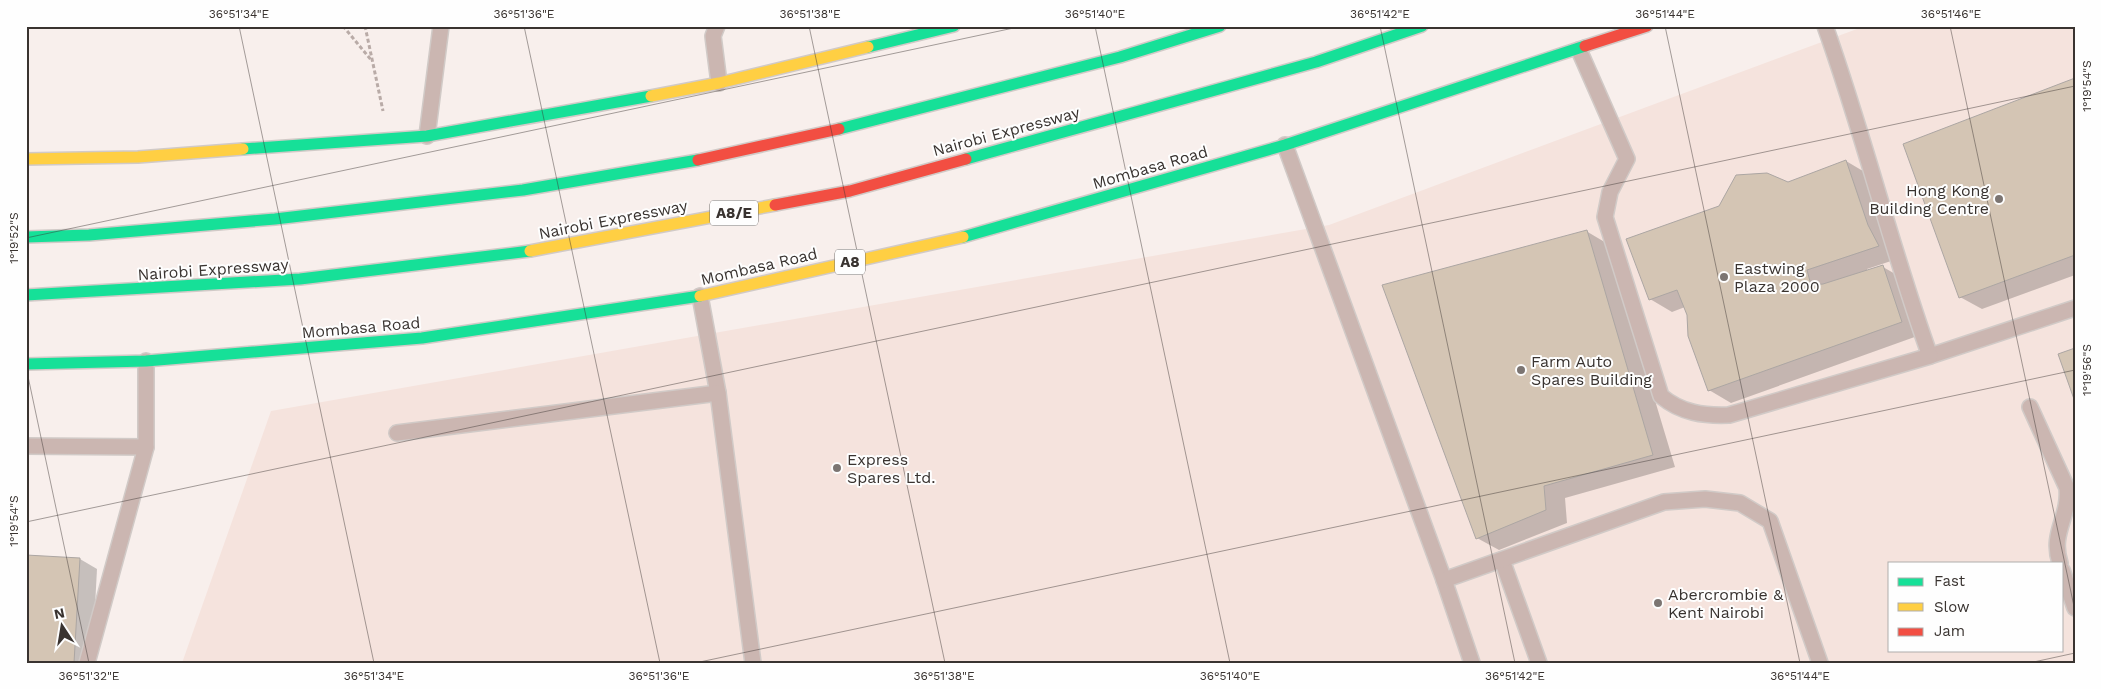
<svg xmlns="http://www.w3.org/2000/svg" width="2101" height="689" font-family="'Work Sans',sans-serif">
<rect width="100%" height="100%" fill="#f8efec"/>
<path fill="#f5e3dd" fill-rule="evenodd" d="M 1865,26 L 2075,26 L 2075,663 L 182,663 L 271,411 L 1329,225 ZM 1890,563 L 2062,563 L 2062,650 L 1890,650 Z"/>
<g fill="#0003">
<path d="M 2075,80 L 2075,275 L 1982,309 L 1960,297 Z"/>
<path d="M 1846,161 L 1868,174 L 1900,258 L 1867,269 L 1867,272 L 1883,267 L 1904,279 L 1923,334 L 1731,403 L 1709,390 L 1685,307 L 1672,312 L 1650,299 L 1788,184 Z"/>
<path d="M 1586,231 L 1608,244 L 1675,467 L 1565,498 L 1567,523 L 1499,550 L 1477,538 Z"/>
<path d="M 80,559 L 97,569 L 92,663 L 26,663 Z"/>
</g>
<g fill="#d4c5b4" stroke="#aca6a3">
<path d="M 2075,78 L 2075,255 L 1959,298 L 1903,144 Z"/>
<path d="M 1846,160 L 1868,225 L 1879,246 L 1807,270 L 1811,285 L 1823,284 L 1883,265 L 1902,322 L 1708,391 L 1688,336 L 1687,315 L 1677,290 L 1649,300 L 1626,239 L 1719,206 L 1736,175 L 1767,173 L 1788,182 Z"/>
<path d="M 1587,230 L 1653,455 L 1544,486 L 1546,510 L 1476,539 L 1382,285 Z"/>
<path d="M 2075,348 L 2075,402 L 2058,354 Z"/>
<path d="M 26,555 L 80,558 L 74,663 L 26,663 Z"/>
</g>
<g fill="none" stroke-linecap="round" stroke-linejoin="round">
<defs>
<g id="lane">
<path d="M 717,26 L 713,36 L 719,83"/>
<path d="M 1825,26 C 1864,135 1891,248 1930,356 L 2075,308"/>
<path d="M 1579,50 L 1627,159 L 1610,192 L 1605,217 L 1661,396 C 1681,413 1704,416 1729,415 L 1930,356"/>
<path d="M 427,136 L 441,26"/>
<path d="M 1285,145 L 1444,580 L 1472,663"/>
<path d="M 700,296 L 718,393 L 753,663"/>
<path d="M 2030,407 L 2067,488 C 2070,517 2050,533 2060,563"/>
<path d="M 397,433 L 718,393"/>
<path d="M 26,446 L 146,447"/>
<path d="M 1502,560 L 1539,663"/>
<path d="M 2062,570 L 2075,608"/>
<path d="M 1444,580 L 1664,502 L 1705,499 L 1740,503 L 1770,521 L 1820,663"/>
<path d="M 87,663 L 146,447 L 146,361"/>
</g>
<g id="fast">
<path d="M 868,47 L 954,26"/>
<path d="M 839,129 L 1120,57 L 1220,26"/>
<path d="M 243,149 L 427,136 L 651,96"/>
<path d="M 966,159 L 1316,62 L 1422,26"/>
<path d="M 26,237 L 89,235 L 275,219 L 523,190 L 698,160"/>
<path d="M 963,237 L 1285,145 L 1585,46"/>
<path d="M 26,295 L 300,279 L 530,251"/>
<path d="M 26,364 L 146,361 L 422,338 L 700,296"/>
</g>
<g id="slow">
<path d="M 651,96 L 719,83 L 868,47"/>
<path d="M 26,159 L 138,157 L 243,149"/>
<path d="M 530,251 L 775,205"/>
<path d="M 700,296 L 963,237"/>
</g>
<g id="jam">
<path d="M 1585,46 L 1647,26"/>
<path d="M 698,160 L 839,129"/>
<path d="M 775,205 L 850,191 L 966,159"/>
</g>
</defs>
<use href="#lane" stroke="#d1cac7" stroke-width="18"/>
<use href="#fast" stroke="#d1cac7" stroke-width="14"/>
<use href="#slow" stroke="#d1cac7" stroke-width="14"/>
<use href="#jam" stroke="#d1cac7" stroke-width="14"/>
<g stroke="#b9aba7" stroke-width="3" stroke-dasharray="4 2.5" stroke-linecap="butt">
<path d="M 343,26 L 372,61"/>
<path d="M 365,26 L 383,111"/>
</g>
<use href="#lane" stroke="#cbb6b1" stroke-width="15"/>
<use href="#fast" stroke="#16e098" stroke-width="11"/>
<use href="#slow" stroke="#ffcf43" stroke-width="11"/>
<use href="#jam" stroke="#f24e42" stroke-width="11"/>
</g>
<path fill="none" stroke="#393330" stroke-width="1" stroke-opacity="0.45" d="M 239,26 L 374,663M 524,26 L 660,663M 809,26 L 945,663M 1095,26 L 1230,663M 1380,26 L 1515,663M 1665,26 L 1800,663M 1950,26 L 2075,611M 26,238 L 1023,26M 26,367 L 89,663M 26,522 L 2075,86M 695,663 L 2075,370M 2029,663 L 2075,653"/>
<g fill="#7c7572" stroke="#fefefe" stroke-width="2">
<circle cx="1999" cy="199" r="5"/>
<circle cx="1724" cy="277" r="5"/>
<circle cx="1521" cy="370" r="5"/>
<circle cx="837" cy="468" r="5"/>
<circle cx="1658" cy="603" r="5"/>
</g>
<g text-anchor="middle" stroke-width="4" stroke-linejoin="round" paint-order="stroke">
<g fill="#fefefe" stroke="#74706e" stroke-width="1">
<rect x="710" y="200.5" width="48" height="25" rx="4"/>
<rect x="835" y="249.5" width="30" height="25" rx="4"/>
</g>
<g font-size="15" font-weight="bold" fill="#393330">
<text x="734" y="218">A8/E</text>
<text x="850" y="267">A8</text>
</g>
<g font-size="16" fill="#393330" stroke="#fefefe">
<text transform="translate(1006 131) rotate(-15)" y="6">Nairobi Expressway</text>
<text transform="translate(1150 167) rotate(-16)" y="6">Mombasa Road</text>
<text transform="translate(613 219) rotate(-11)" y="6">Nairobi Expressway</text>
<text transform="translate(759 266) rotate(-13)" y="6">Mombasa Road</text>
<text transform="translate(213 269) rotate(-4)" y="6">Nairobi Expressway</text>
<text transform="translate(361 327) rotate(-5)" y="6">Mombasa Road</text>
</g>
<g font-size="16" fill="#393330" stroke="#fefefe" text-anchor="start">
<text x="1989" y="196" text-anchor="end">Hong Kong<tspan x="1989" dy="18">Building Centre</tspan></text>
<text x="1734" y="274">Eastwing<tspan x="1734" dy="18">Plaza 2000</tspan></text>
<text x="1531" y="367">Farm Auto<tspan x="1531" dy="18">Spares Building</tspan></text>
<text x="847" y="465">Express<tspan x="847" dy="18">Spares Ltd.</tspan></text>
<text x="1668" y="600">Abercrombie &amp;<tspan x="1668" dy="18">Kent Nairobi</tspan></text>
</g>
</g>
<rect width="2101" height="689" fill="none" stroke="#fefefe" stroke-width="55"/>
<rect x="1888" y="562" width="175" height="90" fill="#fefefe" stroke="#afadac"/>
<rect x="1898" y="578" width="25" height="8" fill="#16e098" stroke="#afadac"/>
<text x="1934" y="586" font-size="15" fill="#393330">Fast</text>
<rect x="1898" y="603" width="25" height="8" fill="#ffcf43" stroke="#afadac"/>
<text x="1934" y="612" font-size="15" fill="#393330">Slow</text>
<rect x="1898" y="628" width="25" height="8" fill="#f24e42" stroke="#afadac"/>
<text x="1934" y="636" font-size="15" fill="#393330">Jam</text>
<g transform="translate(62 626) rotate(348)" stroke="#fefefe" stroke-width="4" paint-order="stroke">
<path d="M0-4L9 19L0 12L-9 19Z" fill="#393330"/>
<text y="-8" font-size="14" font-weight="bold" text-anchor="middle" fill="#393330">N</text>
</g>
<rect x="28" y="28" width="2046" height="634" fill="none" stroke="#393330" stroke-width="2"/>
<g font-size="12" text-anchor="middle" fill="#393330">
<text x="239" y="18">36°51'34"E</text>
<text x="524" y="18">36°51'36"E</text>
<text x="810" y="18">36°51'38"E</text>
<text x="1095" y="18">36°51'40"E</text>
<text x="1380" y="18">36°51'42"E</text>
<text x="1665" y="18">36°51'44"E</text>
<text x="1951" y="18">36°51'46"E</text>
<text transform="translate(2087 86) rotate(-90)" y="4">1°19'54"S</text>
<text transform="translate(14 238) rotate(-90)" y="4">1°19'52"S</text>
<text transform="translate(2087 370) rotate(-90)" y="4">1°19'56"S</text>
<text transform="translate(14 521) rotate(-90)" y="4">1°19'54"S</text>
<text x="89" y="680">36°51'32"E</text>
<text x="374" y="680">36°51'34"E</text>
<text x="659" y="680">36°51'36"E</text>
<text x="944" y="680">36°51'38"E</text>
<text x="1230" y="680">36°51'40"E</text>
<text x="1515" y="680">36°51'42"E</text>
<text x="1800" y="680">36°51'44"E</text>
</g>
</svg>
